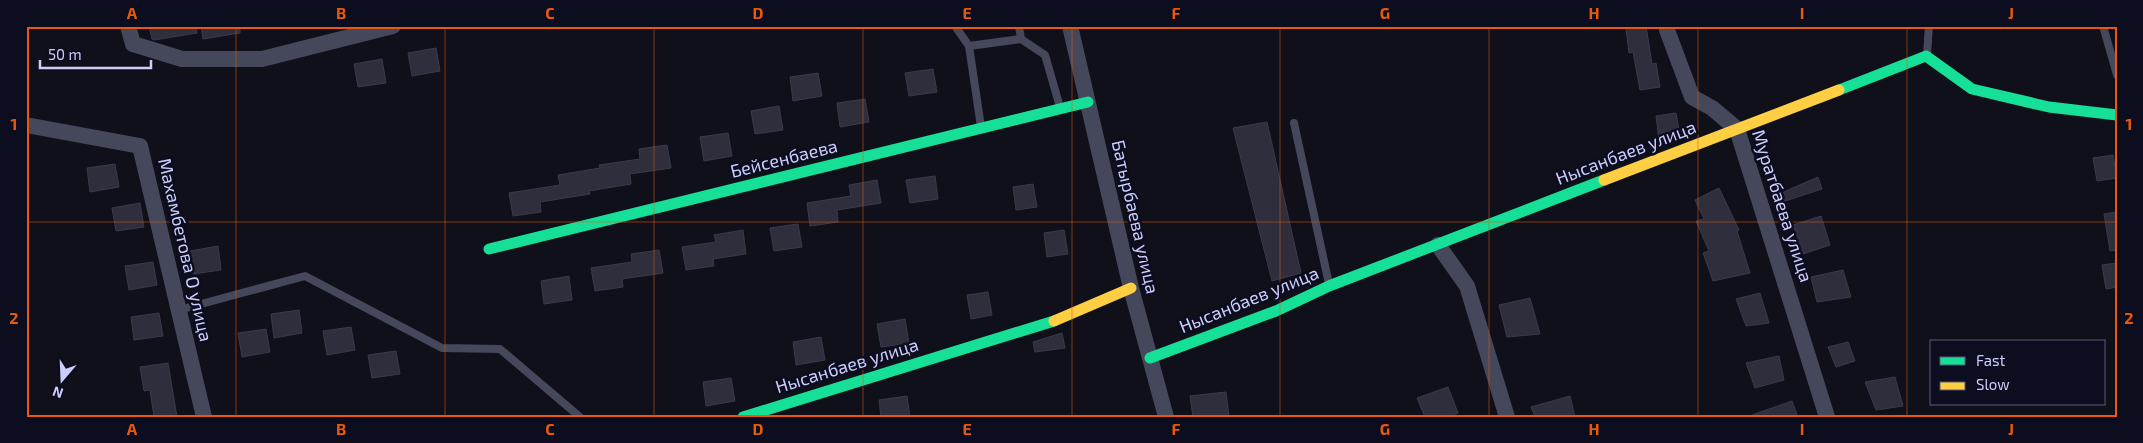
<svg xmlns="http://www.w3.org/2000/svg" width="2143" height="443" font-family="'Exo 2',sans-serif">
<rect width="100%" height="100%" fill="#10101a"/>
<g fill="#2e2e3c" stroke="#3a3a4e">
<path d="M 149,26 L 196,26 L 197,33 L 154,40 L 152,39 Z"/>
<path d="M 201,26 L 240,26 L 240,33 L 203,39 Z"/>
<path d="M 1646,26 L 1652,64 L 1656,63 L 1660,87 L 1640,90 L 1633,52 L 1629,53 L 1626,29 Z"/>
<path d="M 436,48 L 440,71 L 412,76 L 408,53 Z"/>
<path d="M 382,59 L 386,83 L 358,87 L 354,64 Z"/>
<path d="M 933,69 L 937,92 L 909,96 L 905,73 Z"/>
<path d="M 818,73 L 822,96 L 793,101 L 790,77 Z"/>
<path d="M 865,99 L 869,122 L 840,127 L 837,103 Z"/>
<path d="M 779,106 L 783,130 L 755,134 L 751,111 Z"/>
<path d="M 1676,113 L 1680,136 L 1659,140 L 1656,116 Z"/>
<path d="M 1267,122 L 1301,273 L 1272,281 L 1233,128 Z"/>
<path d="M 728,133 L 732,156 L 704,161 L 700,137 Z"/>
<path d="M 667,145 L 671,168 L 630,174 L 631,184 L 589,191 L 590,194 L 540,202 L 541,212 L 513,216 L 509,193 L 560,185 L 558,175 L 600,168 L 599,165 L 640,159 L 639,149 Z"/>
<path d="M 2113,155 L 2117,178 L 2097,181 L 2093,158 Z"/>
<path d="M 115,164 L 119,187 L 90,192 L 87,168 Z"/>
<path d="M 935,176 L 938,199 L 910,203 L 906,180 Z"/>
<path d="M 1818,177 L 1822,189 L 1782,202 L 1779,194 Z"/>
<path d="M 877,180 L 881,203 L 837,210 L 838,222 L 810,226 L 807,203 L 851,196 L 849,185 Z"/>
<path d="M 1033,184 L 1037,207 L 1016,210 L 1013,187 Z"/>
<path d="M 1719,188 L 1739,230 L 1737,231 L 1750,273 L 1713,281 L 1703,253 L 1709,251 L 1696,221 L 1704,219 L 1695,200 Z"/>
<path d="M 140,203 L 144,227 L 116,231 L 112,208 Z"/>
<path d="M 2117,212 L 2117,250 L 2110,251 L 2104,214 Z"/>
<path d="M 1821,216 L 1830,245 L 1803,254 L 1793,225 Z"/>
<path d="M 798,224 L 802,247 L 774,251 L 770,228 Z"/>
<path d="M 743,230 L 746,254 L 713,259 L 714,266 L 686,270 L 682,247 L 716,242 L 714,235 Z"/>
<path d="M 1064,230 L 1068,254 L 1047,257 L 1044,233 Z"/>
<path d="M 218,246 L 221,270 L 193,274 L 190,251 Z"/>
<path d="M 659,250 L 663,273 L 622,279 L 623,287 L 595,291 L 591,268 L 632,262 L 631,254 Z"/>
<path d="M 153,262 L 157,285 L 129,290 L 125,266 Z"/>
<path d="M 2117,263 L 2117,287 L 2106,289 L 2102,265 Z"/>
<path d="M 1843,270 L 1851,297 L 1817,302 L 1811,277 Z"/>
<path d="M 569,276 L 572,300 L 544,304 L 541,281 Z"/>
<path d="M 988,292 L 992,315 L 971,319 L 967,295 Z"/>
<path d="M 1760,293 L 1769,323 L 1746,326 L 1736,299 Z"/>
<path d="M 1530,298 L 1540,334 L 1507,337 L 1499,305 Z"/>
<path d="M 299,310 L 302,333 L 274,338 L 271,314 Z"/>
<path d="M 159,313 L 163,336 L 134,340 L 131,317 Z"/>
<path d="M 905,319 L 909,343 L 881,347 L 877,324 Z"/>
<path d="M 351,327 L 355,350 L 327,355 L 323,331 Z"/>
<path d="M 266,329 L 270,352 L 242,357 L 238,333 Z"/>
<path d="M 1062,333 L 1065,348 L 1035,352 L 1033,342 Z"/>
<path d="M 821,337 L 825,360 L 796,365 L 793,342 Z"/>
<path d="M 1848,342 L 1855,361 L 1836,367 L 1828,347 Z"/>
<path d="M 396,351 L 400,374 L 372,378 L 368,355 Z"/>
<path d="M 1779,356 L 1784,380 L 1755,388 L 1746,363 Z"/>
<path d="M 168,363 L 177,417 L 154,417 L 150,390 L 144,391 L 140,367 Z"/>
<path d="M 1895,377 L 1903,406 L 1876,410 L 1865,382 Z"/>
<path d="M 731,378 L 735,401 L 706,406 L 703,382 Z"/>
<path d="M 1448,387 L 1458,413 L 1450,417 L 1425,417 L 1417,398 Z"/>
<path d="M 1226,392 L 1229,417 L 1193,417 L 1190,396 Z"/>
<path d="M 907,396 L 910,417 L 881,417 L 879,400 Z"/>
<path d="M 1570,396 L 1575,417 L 1535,417 L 1531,407 Z"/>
<path d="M 1792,401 L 1798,417 L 1752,417 L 1752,415 Z"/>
</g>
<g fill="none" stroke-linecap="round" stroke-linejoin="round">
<g stroke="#45485b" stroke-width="8">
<path d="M 955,26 L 969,46 L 981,127"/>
<path d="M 1019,26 L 1021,39 L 1045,55 L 1060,107"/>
<path d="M 2103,26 L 2117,75"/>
<path d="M 969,46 L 1021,39"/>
<path d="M 1927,54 L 1929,26"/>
<path d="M 1294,123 L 1329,284"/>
<path d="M 179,310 L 305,276 L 442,348 L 500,349 L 580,417"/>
</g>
<g stroke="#45485b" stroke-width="16">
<path d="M 128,26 L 133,44 L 182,59 L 262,59 L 393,26"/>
<path d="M 1070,26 L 1131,288 L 1166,417"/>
<path d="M 1667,30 L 1692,97 L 1712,108 L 1737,129 L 1827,417"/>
<path d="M 26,125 L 140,146 L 204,417"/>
<path d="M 1438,245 L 1467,286 L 1507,417"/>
</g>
<g stroke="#16e098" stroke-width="11">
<path d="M 1839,90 L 1926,56 L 1972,89 L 2049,107 L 2117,115"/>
<path d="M 489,249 L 1088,102"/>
<path d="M 1150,358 L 1276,311 L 1329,286 L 1604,180"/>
<path d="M 743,417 L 1054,321"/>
</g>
<g stroke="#ffcf43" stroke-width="11">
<path d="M 1604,180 L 1839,90"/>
<path d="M 1054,321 L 1131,288"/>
</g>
</g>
<path fill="none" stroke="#e8590c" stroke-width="1" stroke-opacity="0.55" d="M 236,26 L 236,417M 445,26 L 445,417M 654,26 L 654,417M 863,26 L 863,417M 1072,26 L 1072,417M 1280,26 L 1280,417M 1489,26 L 1489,417M 1698,26 L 1698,417M 1907,26 L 1907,417M 26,222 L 2117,222"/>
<g text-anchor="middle" stroke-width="5" stroke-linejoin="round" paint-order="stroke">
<g font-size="18" fill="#cbcefd" stroke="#0c0d1e">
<text transform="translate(1626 153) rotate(-21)" y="6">Нысанбаев улица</text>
<text transform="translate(784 159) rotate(-14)" y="6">Бейсенбаева</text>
<text transform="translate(1782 206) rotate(72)" y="6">Муратбаева улица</text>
<text transform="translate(1135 217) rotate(77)" y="6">Батырбаева улица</text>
<text transform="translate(185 250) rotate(77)" y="6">Махамбетова О улица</text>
<text transform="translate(1249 300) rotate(-22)" y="6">Нысанбаев улица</text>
<text transform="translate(847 366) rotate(-17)" y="6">Нысанбаев улица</text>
</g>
</g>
<rect width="2143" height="443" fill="none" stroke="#0c0d1e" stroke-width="55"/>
<rect x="1930" y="340" width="175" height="65" fill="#0c0d1e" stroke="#585a77"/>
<rect x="1940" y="357" width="25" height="8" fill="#16e098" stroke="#585a77"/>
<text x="1976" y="366" font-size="15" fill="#cbcefd">Fast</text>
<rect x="1940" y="382" width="25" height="8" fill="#ffcf43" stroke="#585a77"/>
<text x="1976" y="390" font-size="15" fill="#cbcefd">Slow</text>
<g transform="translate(62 380) rotate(199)" stroke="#0c0d1e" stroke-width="4" paint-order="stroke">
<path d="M0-4L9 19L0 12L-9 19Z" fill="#cbcefd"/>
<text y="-8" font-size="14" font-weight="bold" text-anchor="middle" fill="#cbcefd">N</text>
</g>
<path d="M40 60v8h111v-8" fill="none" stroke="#cbcefd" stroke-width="2.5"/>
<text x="48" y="60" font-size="15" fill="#cbcefd" stroke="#0c0d1e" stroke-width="4" paint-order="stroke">50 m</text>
<rect x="28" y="28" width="2088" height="388" fill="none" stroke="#e8590c" stroke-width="2"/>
<g font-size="16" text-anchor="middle" font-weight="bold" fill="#e8590c">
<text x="132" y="19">A</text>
<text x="341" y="19">B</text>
<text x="550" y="19">C</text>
<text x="758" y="19">D</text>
<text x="967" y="19">E</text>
<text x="1176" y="19">F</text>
<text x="1385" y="19">G</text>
<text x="1594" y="19">H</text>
<text x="1802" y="19">I</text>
<text x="2011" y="19">J</text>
<text x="14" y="130">1</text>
<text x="2129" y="130">1</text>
<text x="14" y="324">2</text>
<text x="2129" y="324">2</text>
<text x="132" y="435">A</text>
<text x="341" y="435">B</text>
<text x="550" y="435">C</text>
<text x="758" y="435">D</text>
<text x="967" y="435">E</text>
<text x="1176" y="435">F</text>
<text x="1385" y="435">G</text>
<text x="1594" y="435">H</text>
<text x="1802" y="435">I</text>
<text x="2011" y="435">J</text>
</g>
</svg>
